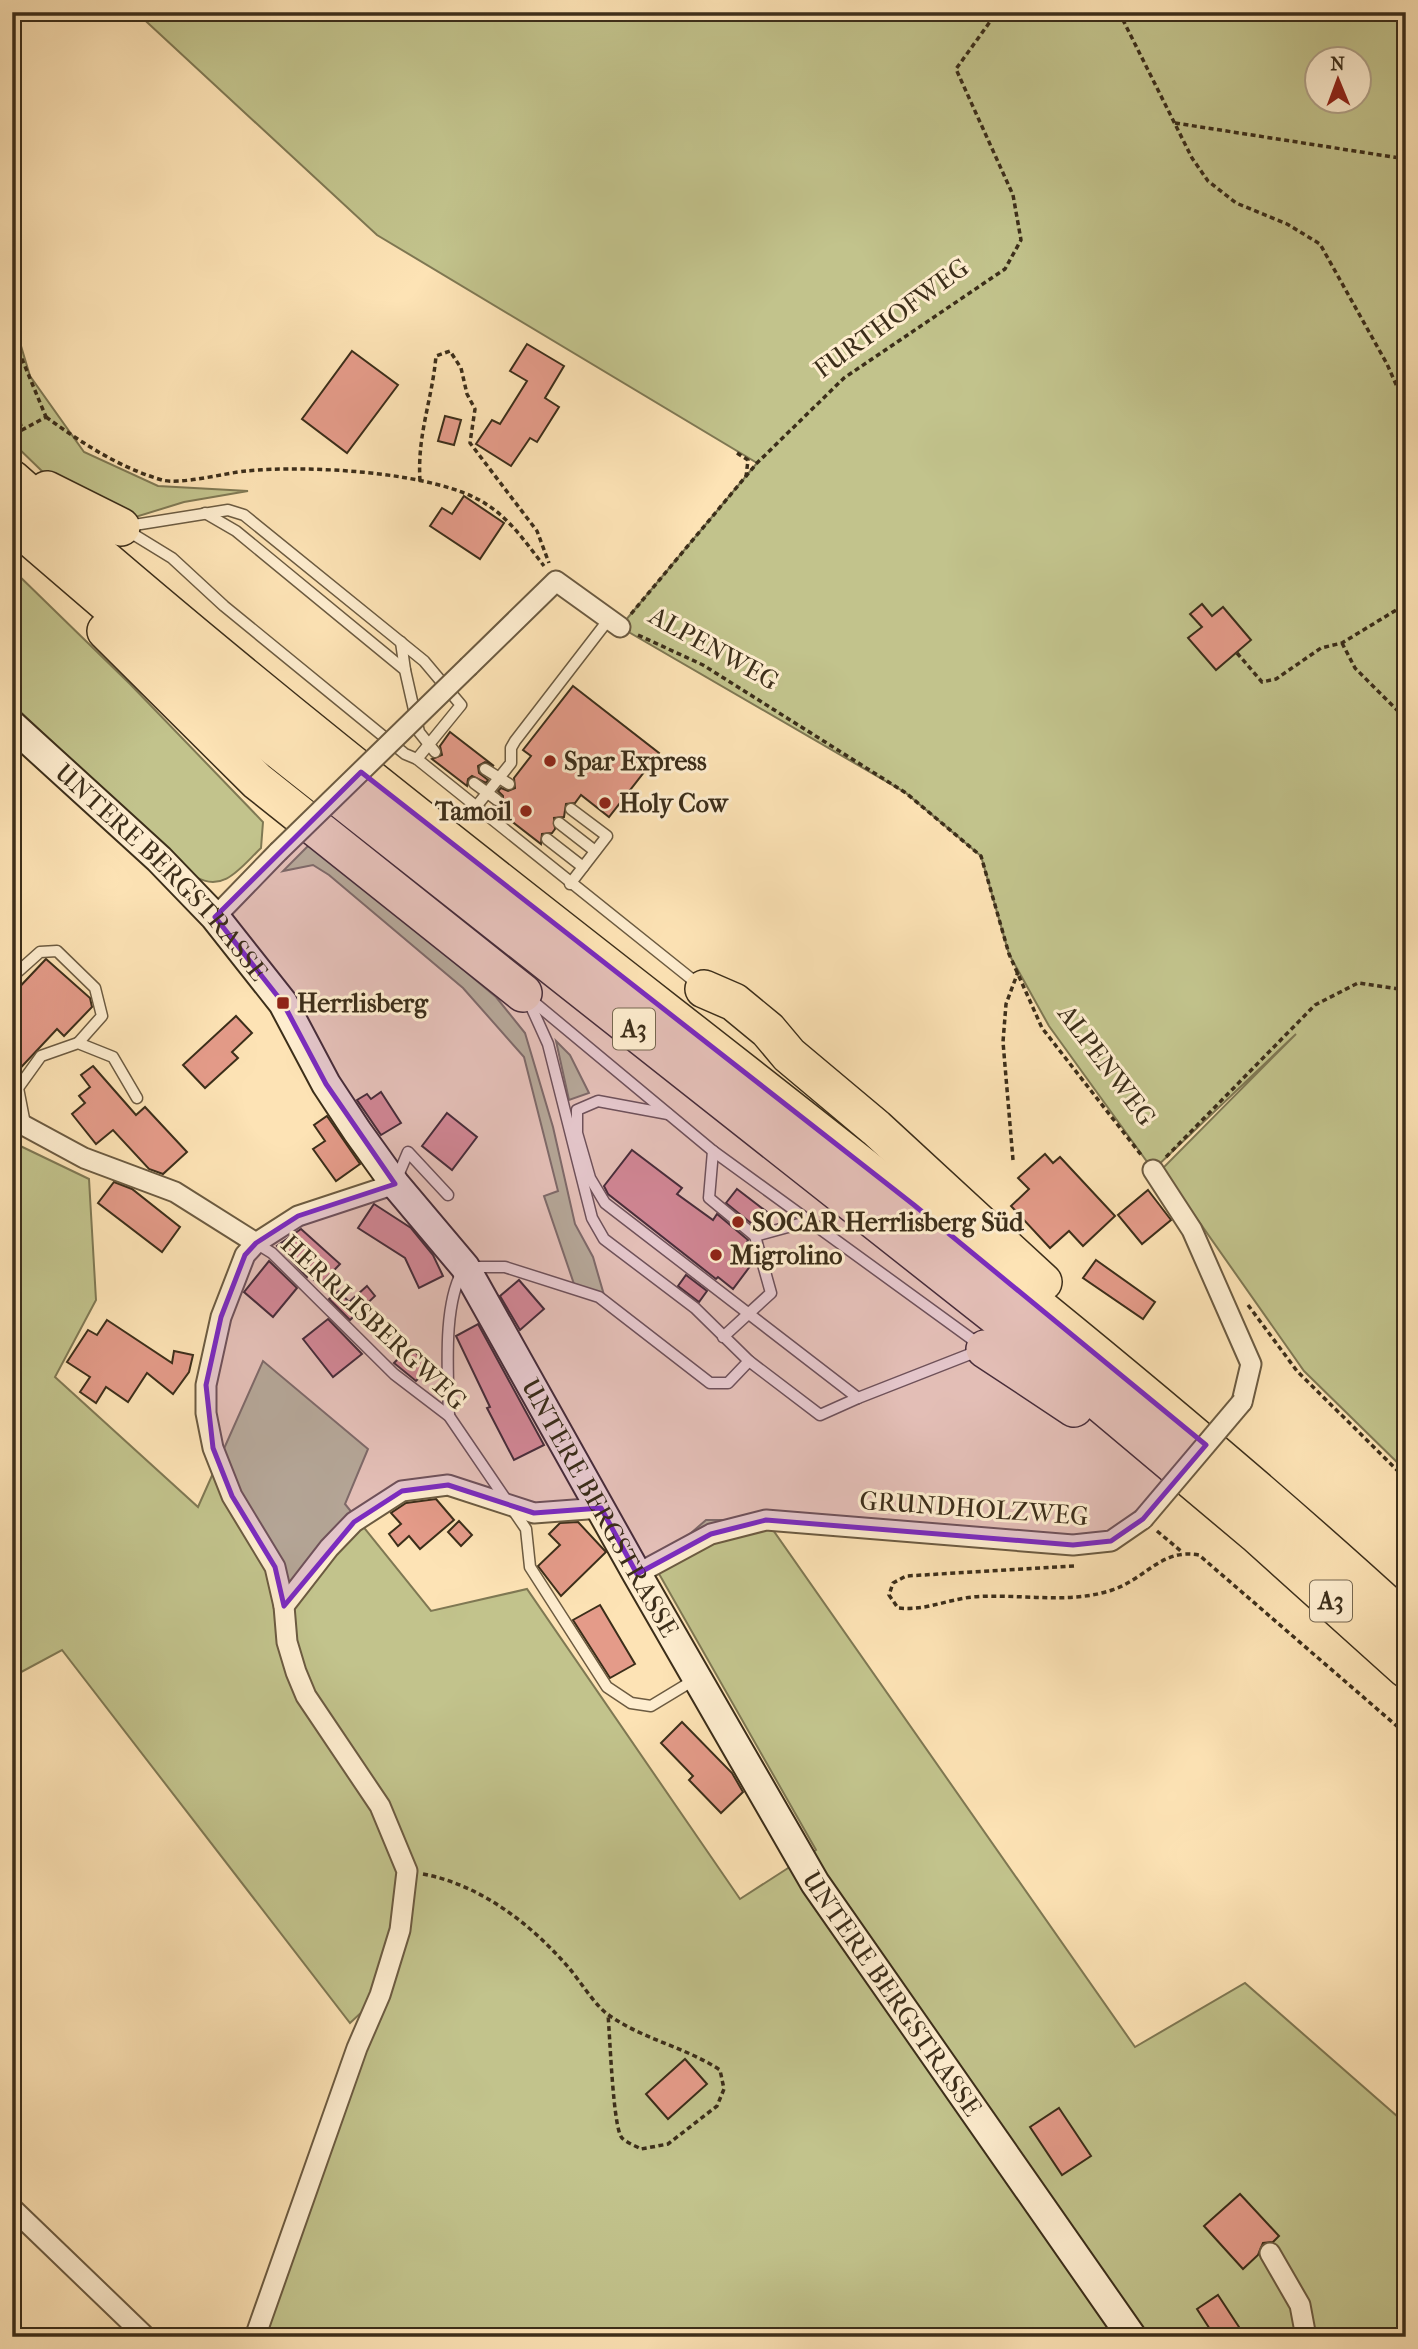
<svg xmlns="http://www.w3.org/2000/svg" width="1418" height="2349" font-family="'IM FELL French Canon',serif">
<rect width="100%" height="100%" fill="#fde3b5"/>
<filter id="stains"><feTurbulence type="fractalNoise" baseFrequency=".00286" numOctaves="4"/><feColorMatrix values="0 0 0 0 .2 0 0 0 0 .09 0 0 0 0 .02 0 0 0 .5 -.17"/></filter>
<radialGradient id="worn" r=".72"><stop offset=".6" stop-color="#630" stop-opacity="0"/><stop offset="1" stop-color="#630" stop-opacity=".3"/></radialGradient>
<g fill="#c2c38c" stroke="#7f7853" stroke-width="2" fill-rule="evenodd">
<path d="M 12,12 L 18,12 L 12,101 Z"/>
<path d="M 136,12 L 1406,12 L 1406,1471 L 1304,1371 L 1162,1169 L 1296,1034 L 1153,1170 L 1049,1026 L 1009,954 L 981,856 L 906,793 L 620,627 L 757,463 L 377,235 ZM 1316,60 L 1358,60 L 1358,102 L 1316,102 Z"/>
<path d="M 12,316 L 30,376 L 84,452 L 158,486 L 248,491 L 184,502 L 129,519 L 48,477 L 12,442 Z"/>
<path d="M 12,569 L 130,684 L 263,822 L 261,848 C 241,867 224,893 196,877 L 12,704 Z"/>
<path d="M 315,839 L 392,910 L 496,997 L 525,1033 L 553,1127 L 575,1224 L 593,1257 L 604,1295 L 574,1284 L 544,1196 L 558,1191 L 524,1057 L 463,988 L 329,875 L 313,865 L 283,871 Z"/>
<path d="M 556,1041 L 570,1055 L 589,1093 L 569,1100 Z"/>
<path d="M 12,1142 L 89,1179 L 96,1300 L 55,1377 L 198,1507 L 263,1361 L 368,1449 L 345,1504 L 431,1611 L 527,1589 L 740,1899 L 816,1850 L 654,1565 L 706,1520 L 766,1520 L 1135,2047 L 1245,1983 L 1406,2124 L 1406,2337 L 256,2337 L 378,1997 L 350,2023 L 62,1650 L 12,1677 Z"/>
</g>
<g fill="#e49b89" stroke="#3c2e1a" stroke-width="2">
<path d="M 527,344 L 564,366 L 545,398 L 559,407 L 537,442 L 530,438 L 511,466 L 476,444 L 492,420 L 500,424 L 527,381 L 510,371 Z"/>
<path d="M 352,351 L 398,385 L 347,453 L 302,419 Z"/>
<path d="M 445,416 L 461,420 L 454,445 L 438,441 Z"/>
<path d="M 464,496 L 504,523 L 480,559 L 430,526 L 442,508 L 452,514 Z"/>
<path d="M 1202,604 L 1212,616 L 1223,607 L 1251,640 L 1216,670 L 1188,638 L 1202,627 L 1190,614 Z"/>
<path d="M 573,686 L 659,753 L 609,817 L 581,795 L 575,803 L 566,804 L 564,817 L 554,818 L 555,829 L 552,833 L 542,834 L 541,844 L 492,806 L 503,804 L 503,796 L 498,791 L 501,788 L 508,791 L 515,788 L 514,778 L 531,756 L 523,750 Z"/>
<path d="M 450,732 L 494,766 L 485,762 L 478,766 L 479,773 L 488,780 L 486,783 L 472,776 L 468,779 L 467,786 L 432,759 L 442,755 L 440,746 Z"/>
<path d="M 46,959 L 90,998 L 92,1007 L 64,1036 L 57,1029 L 12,1077 L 12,995 Z"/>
<path d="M 236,1016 L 252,1033 L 232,1052 L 238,1058 L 205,1088 L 183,1065 Z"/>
<path d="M 93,1066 L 136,1115 L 145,1107 L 187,1152 L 163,1174 L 149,1169 L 113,1130 L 96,1144 L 72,1114 L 85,1103 L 79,1096 L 90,1087 L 81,1075 Z"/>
<path d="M 381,1092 L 401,1123 L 381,1135 L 357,1100 L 367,1094 L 371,1099 Z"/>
<path d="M 447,1113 L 477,1137 L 452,1170 L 422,1146 Z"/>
<path d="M 327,1116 L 360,1164 L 336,1181 L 313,1149 L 325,1141 L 314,1125 Z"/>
<path d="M 632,1150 L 682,1188 L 677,1194 L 713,1220 L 717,1214 L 748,1240 L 740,1256 L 751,1265 L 733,1289 L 718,1277 L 716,1279 L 608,1194 L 604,1186 Z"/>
<path d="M 1045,1154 L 1053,1163 L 1060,1157 L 1115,1216 L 1083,1246 L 1069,1231 L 1050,1248 L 1011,1206 L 1029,1189 L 1018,1178 Z"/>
<path d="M 114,1182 L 132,1189 L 180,1227 L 162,1252 L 98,1203 Z"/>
<path d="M 737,1189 L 771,1215 L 763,1226 L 757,1228 L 726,1203 Z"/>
<path d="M 1148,1190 L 1171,1220 L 1142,1244 L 1118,1215 Z"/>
<path d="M 374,1204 L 411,1228 L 433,1255 L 443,1276 L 419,1288 L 405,1258 L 358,1228 Z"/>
<path d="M 301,1229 L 340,1264 L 320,1285 L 308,1275 L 307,1277 L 277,1246 Z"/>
<path d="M 1096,1260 L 1155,1302 L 1143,1319 L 1083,1278 Z"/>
<path d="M 269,1261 L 297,1288 L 273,1317 L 244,1292 Z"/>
<path d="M 686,1275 L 707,1291 L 699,1302 L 678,1286 Z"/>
<path d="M 519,1280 L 544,1309 L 520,1330 L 500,1296 Z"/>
<path d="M 367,1286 L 375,1296 L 350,1320 L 329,1299 L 339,1291 L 349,1302 Z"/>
<path d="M 328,1319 L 362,1354 L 333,1377 L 303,1339 Z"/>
<path d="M 107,1320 L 172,1363 L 174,1351 L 193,1355 L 189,1372 L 173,1394 L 147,1373 L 128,1402 L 106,1387 L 96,1403 L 80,1392 L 90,1377 L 67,1362 L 88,1330 L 97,1335 Z"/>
<path d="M 478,1324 L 544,1445 L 514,1460 L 487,1408 L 490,1407 L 456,1336 Z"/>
<path d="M 410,1347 L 430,1367 L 416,1381 L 394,1363 Z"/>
<path d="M 436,1499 L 454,1520 L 420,1549 L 409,1536 L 398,1546 L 389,1534 L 401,1524 L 391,1513 L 406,1503 Z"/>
<path d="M 459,1521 L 472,1535 L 461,1546 L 448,1532 Z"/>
<path d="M 578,1522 L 606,1552 L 561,1596 L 538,1566 L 560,1545 L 549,1534 L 560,1523 Z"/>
<path d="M 600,1605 L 635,1664 L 610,1678 L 573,1620 Z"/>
<path d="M 682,1722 L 732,1773 L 743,1792 L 721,1813 L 689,1780 L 693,1776 L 661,1743 Z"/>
<path d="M 685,2059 L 707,2084 L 668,2119 L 646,2094 Z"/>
<path d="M 1059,2108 L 1091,2156 L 1062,2175 L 1030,2127 Z"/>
<path d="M 1240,2194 L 1279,2236 L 1273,2242 L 1263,2243 L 1258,2255 L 1243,2269 L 1204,2226 Z"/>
<path d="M 1218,2295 L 1239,2327 L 1225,2337 L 1215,2337 L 1197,2309 Z"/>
</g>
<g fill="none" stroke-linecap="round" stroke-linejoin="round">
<defs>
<g id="service">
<path d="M 205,513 L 236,531 L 405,670 L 419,732 L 435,752"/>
<path d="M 128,526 L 228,510 L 244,515 L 424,661 L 461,705 L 417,759"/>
<path d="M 128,531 L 172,558 L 224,606 L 405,754 L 417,759 L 699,985"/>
<path d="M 401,642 L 405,670"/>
<path d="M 485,769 L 509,784"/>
<path d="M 474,783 L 497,800"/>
<path d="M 475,808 L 511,763 L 511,748 L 515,741 L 609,619"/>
<path d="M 559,823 L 595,851"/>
<path d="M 547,839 L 583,867"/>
<path d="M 570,884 L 607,836 L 571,809"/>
<path d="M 12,977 L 40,952 L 57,951 L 95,988 L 102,1016 L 78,1043"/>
<path d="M 529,998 L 713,1151 L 980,1345"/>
<path d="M 529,1002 L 548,1044 L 592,1218 L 604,1239 L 695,1308 L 749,1361 L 820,1415 L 858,1398"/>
<path d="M 668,1114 L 598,1101 L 577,1110 L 577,1133 L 590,1178 L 605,1203 L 858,1398 L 978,1351"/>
<path d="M 25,1124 L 18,1088 L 41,1056 L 78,1043 L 113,1057 L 137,1098"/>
<path d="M 713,1151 L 709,1198 L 755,1236 L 810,1221"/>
<path d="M 397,1178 L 408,1152 L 448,1195"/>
<path d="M 256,1243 L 272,1253 L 394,1374 L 449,1416 L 526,1529 L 530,1567 L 607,1687 L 631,1703 L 651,1706 L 694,1680"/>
<path d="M 723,1337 L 771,1293 L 755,1236"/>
<path d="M 449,1416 C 448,1374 442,1301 465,1267 L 505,1267 L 599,1297 L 710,1383 L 728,1383 L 749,1361"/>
</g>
<g id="minor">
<path d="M 469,666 L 556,581 L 620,627"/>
<path d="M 215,917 L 278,852"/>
<path d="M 12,1119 L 84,1158 L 175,1192 L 256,1243"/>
<path d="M 1153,1170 L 1192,1230 L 1251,1364 L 1242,1402"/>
<path d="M 637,1574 L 711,1534 L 766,1520 L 1073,1545 L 1111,1541 L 1143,1519"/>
<path d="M 284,1606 L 329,1548 L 354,1522 L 402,1491 L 448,1485 L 534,1513 L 601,1508"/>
<path d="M 12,2208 L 146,2337"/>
<path d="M 1270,2253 L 1300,2305 L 1306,2337"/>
<path d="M 255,2337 L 357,2048 L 380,1995 L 400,1930 L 407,1871 L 380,1806 L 306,1696 L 296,1672 L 287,1642 L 284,1606 L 275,1567 L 232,1496 L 213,1448 L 206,1413 L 206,1385 L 221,1317 L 245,1255 L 256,1243 L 298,1216 L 395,1184"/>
</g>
<g id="secondary">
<path id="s1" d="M 12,725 L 159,859 L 215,917 L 283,1003 L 326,1084 L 357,1131 L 395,1184 L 465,1267 L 637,1574 L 815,1883 L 1132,2337"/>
</g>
<g id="motorway">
<path d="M 12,479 C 462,877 962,1215 1406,1622"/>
<path d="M 47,490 L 121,527"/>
<path d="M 12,522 L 261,736 L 1012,1329 L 1256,1534 L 1406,1669"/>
<path d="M 106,631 L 257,781 L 523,993"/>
<path d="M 704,989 L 734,1002 L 768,1030 L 789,1055 L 876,1128 L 1043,1282"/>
<path d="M 985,1349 L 1074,1408"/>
</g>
</defs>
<use href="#service" stroke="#6c5b41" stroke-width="13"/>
<use href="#minor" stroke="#6c5b41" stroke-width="23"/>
<use href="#secondary" stroke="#3c2e1a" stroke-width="32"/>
<use href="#motorway" stroke="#3c2e1a" stroke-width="40"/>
<g stroke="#3c2e1a" stroke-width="3.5" stroke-dasharray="5 3.5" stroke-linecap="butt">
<path d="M 1119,12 L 1192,158 L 1208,181 L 1236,203 L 1287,224 L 1320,244 L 1387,364 L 1406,407"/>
<path d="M 1175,123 L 1406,159"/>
<path d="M 12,335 L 46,417"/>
<path d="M 12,407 L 17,411 L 22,430 L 46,417"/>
<path d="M 46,417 C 82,443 118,467 162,480 C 181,485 225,473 246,471 C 306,465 436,471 486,504 C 510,519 527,544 544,566"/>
<path d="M 737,453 L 748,460 L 746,477"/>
<path d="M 420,481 C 417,434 432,401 436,356 L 450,351 L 461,368 L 467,394 L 475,409 L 470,443 L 537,531 L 549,563"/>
<path d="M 631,614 L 757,463 L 844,378 L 1005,269 L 1021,240 L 1013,195 L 956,69 L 997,12"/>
<path d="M 638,635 L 703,665 L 906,793 L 981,856 L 1009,954 L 1042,1028 L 1142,1156"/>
<path d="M 1342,643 L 1355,668 L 1406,719"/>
<path d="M 1237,653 L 1262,682 L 1276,679 L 1321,648 L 1342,643 L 1406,604"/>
<path d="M 1166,1157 L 1315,1005 L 1358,983 L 1406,990"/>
<path d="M 1013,1160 L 1003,1042 L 1006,1004 L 1018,972"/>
<path d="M 1248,1305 L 1297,1371 L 1406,1479"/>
<path d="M 1157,1531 L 1182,1552"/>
<path d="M 1074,1566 L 906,1576 L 893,1583 L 889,1595 L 898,1608 C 924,1611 946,1600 972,1597 C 1017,1593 1068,1605 1112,1590 C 1146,1579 1161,1548 1199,1555 L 1406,1734"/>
<path d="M 423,1874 C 481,1885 531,1924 569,1968 C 581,1982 595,2006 610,2016 C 645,2040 685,2047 720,2070 L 724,2089 L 717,2106 L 668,2144 L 641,2149 C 636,2146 627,2143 622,2138 C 613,2129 610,2036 608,2015"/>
</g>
<use href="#service" stroke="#feedcf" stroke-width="10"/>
<use href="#minor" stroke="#feedcf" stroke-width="19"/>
<use href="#secondary" stroke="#feedcf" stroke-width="28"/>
<use href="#motorway" stroke="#fde3b5" stroke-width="37"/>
<defs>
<g id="minor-bridge">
<path d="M 278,852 L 469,666"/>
<path d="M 1143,1519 L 1242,1402"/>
</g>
</defs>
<use href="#minor-bridge" stroke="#6c5b41" stroke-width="23" stroke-linecap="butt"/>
<use href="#minor-bridge" stroke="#feedcf" stroke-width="19"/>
</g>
<path fill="#7b2cbf" fill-opacity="0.2" stroke="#7b2cbf" stroke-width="5" stroke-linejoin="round" d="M 361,772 L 914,1205 L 1206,1445 L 1143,1519 L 1111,1541 L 1073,1545 L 766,1520 L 711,1534 L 637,1574 L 601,1508 L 534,1513 L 448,1485 L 402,1491 L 354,1522 L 284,1606 L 275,1567 L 232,1496 L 213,1448 L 206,1385 L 221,1317 L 245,1255 L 256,1243 L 298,1216 L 395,1184 L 326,1084 L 283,1003 L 215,917 Z"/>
<g fill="#8f2418" stroke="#feedcf" stroke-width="2.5">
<circle cx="550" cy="761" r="7"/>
<circle cx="605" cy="803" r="7"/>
<circle cx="526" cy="811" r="7"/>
<rect x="276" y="996" width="14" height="14" rx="3.5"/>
<circle cx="738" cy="1222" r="7"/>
<circle cx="716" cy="1255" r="7"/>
</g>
<g text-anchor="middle" stroke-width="6" stroke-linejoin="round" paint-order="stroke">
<g fill="#feedcf" stroke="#766750" stroke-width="2">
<rect x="613" y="1008.5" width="42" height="41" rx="5"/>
<rect x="1310" y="1580.5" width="42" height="41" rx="5"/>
</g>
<g font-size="24" font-weight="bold" fill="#3c2e1a">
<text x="634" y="1037">A3</text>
<text x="1331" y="1609">A3</text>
</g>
<g font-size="26" fill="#3c2e1a" stroke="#feedcf">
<text transform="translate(891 318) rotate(-36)" y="9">FURTHOFWEG</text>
<text transform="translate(714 648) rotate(29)" y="9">ALPENWEG</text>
<text dy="9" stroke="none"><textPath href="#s1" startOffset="210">UNTERE BERGSTRASSE</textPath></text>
<text transform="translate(1107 1065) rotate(53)" y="9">ALPENWEG</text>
<text transform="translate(374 1322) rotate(43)" y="9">HERRLISBERGWEG</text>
<text dy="9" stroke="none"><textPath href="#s1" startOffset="987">UNTERE BERGSTRASSE</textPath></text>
<text transform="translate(974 1508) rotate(4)" y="9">GRUNDHOLZWEG</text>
<text dy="9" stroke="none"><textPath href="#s1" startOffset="1554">UNTERE BERGSTRASSE</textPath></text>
</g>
<g font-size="26" font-weight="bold" fill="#3c2e1a" stroke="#feedcf" text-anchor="start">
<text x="564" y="770">Spar Express</text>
<text x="619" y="812">Holy Cow</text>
<text x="512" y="820" text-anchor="end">Tamoil</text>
<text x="297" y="1012">Herrlisberg</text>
<text x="752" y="1231">SOCAR Herrlisberg Süd</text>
<text x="730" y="1264">Migrolino</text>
</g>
</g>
<rect width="1418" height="2349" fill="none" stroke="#fde3b5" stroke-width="42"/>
<rect x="14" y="14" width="1390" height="2321" fill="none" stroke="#3c2e1a" stroke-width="3.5"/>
<rect x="21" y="21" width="1376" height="2307" fill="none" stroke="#3c2e1a" stroke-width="2"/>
<g transform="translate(1338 80) rotate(359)"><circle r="33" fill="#feedcf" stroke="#b0a187" stroke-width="2"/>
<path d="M0-5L12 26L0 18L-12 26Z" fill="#8f2418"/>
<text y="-10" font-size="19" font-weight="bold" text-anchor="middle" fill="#3c2e1a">N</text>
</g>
<rect width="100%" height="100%" filter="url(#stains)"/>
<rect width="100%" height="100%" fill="url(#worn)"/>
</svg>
